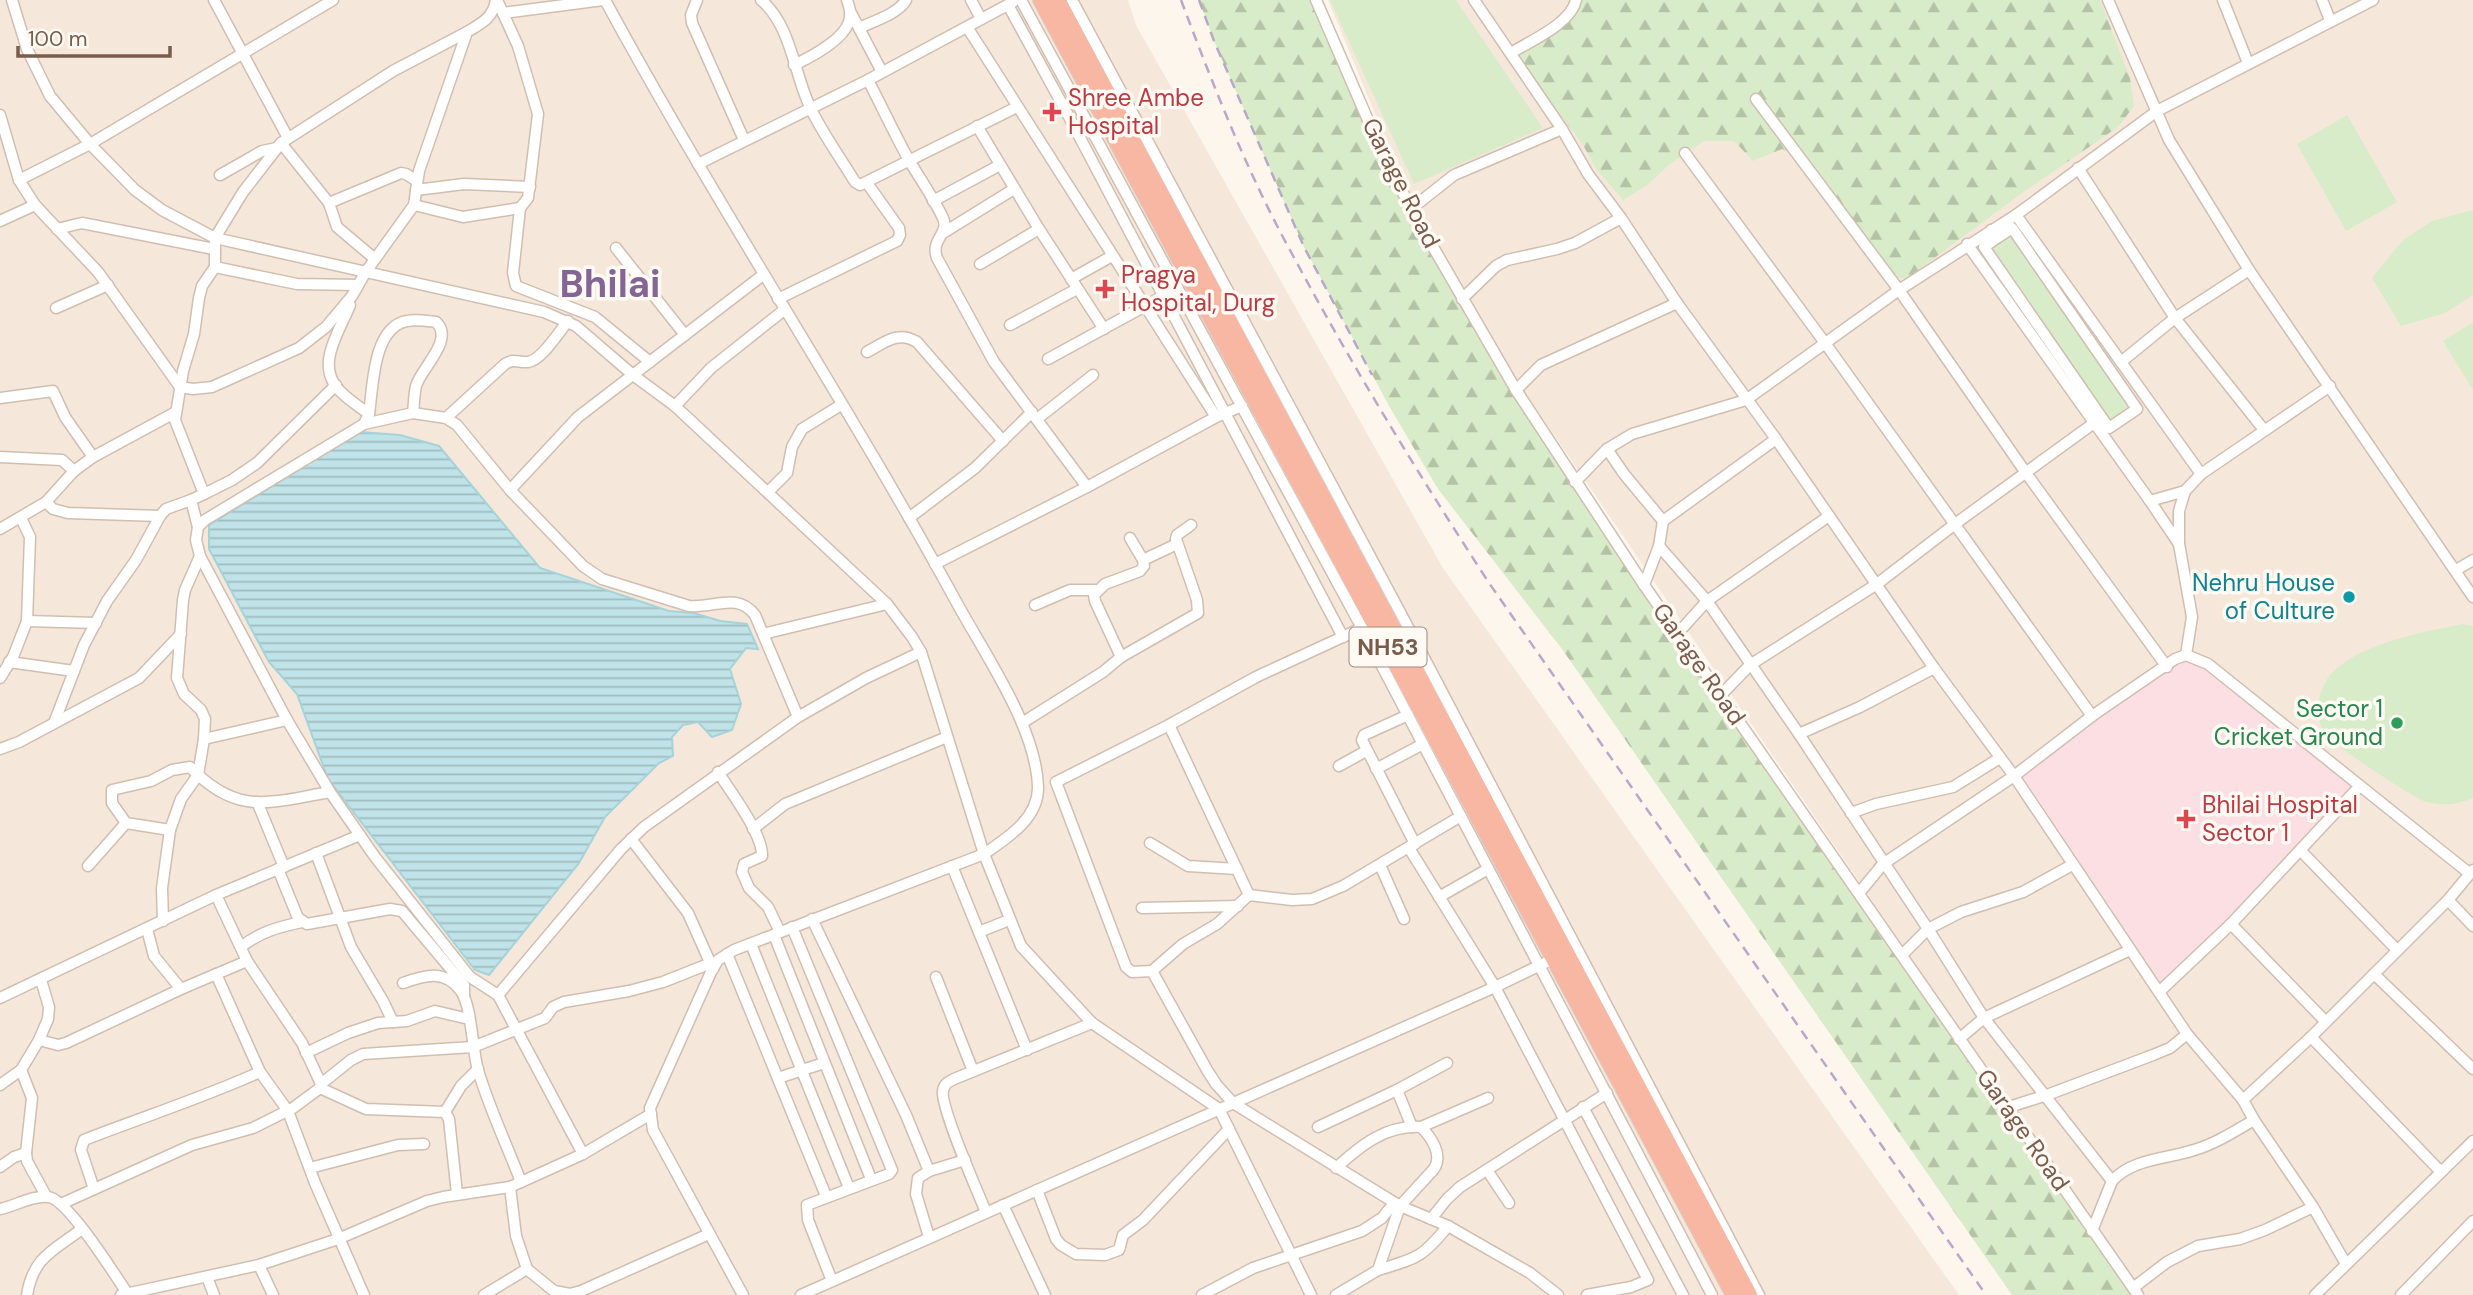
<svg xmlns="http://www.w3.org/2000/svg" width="2473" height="1295" font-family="'DM Sans',sans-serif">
<defs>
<pattern id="forest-firs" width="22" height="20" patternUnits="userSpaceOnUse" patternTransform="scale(1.75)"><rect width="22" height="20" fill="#d8ecc9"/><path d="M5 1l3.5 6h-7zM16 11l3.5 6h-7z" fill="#b4c2a5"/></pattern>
<pattern id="water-rules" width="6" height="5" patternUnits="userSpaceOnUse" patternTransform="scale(1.75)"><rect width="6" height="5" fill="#bfe3e8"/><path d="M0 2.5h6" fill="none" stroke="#a0bbbe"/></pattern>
</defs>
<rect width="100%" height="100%" fill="#fdf6ec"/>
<g fill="#f5e8da">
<path d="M 0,0 L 1128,0 L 1136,25 L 1443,568 L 1959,1295 L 0,1295 Z"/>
<path d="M 1328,0 L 2473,0 L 2473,1295 L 2141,1295 L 1479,325 L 1395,162 Z"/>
</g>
<path fill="#fbdfe3" d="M 2197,658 L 2359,787 L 2159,992 L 2014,776 L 2175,659 Z"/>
<g fill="#d8ecc9">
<path d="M 1330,0 L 1456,0 L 1543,128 L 1414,184 Z"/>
<path d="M 2347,115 L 2397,202 L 2346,231 L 2297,144 Z"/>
<path d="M 2473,210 L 2473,295 L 2445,313 L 2401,326 L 2372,278 L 2403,240 L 2432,221 Z"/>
<path d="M 2012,223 L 2143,407 L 2106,433 L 1976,248 Z"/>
<path d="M 2473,322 L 2473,390 L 2443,341 Z"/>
<path d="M 2462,624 L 2473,626 L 2473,798 C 2455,805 2446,806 2426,802 C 2415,799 2330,743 2324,733 C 2313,714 2318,688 2332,673 C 2363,642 2421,633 2462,624 Z"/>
</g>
<g fill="url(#forest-firs)">
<path d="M 1199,0 L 1317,0 L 1374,134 L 1516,390 L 2138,1295 L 2012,1295 L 1562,649 L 1438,489 L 1389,406 L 1304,247 L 1214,41 Z"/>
<path d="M 1582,0 L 2100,0 L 2130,78 L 2134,106 L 2118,127 L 2022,193 L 1906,279 L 1889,275 L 1810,163 L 1782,149 L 1753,161 L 1734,141 L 1704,141 L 1670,164 L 1646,186 L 1623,200 L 1596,169 L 1583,145 L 1518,58 L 1519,53 Z"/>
</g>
<path fill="url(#water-rules)" stroke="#a5d3da" stroke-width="2" d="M 360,432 L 400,435 L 439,446 L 540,568 L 669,611 L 694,613 L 720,621 L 747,624 L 758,649 L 746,648 L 730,669 L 741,704 L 732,730 L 712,737 L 698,722 L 683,725 L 672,737 L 673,756 L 659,763 L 605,817 L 579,863 L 489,975 L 475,970 L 328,779 L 297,694 L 269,662 L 209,549 L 209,525 Z"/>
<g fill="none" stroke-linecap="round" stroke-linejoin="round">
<defs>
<g id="minor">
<path d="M 12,0 L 27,49 L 50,96 L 90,144 L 135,190 L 162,210 L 215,238 L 544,312 L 576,326 L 633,375 L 675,406 L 887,604 L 912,637 L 921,652 L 984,854 L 1021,946 L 1092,1023 L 1219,1109 L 1311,1295"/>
<path d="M 214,0 L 288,138"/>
<path d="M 605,0 C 716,205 846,400 958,605 C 986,656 1037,729 1038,788 C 1038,819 1007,838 984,854 L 734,950 L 718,960 L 711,972 L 650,1108 L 653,1130 L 743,1295"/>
<path d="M 697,0 L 691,15 L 692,23 L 744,140"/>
<path d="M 761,0 C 791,25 794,73 810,107 C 822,133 840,157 855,182 L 860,185 L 1017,107"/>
<path d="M 971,0 L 981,19"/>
<path d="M 1021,0 L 1362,628 L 1712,1295"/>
<path d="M 1072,0 L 1400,612 L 1759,1295"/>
<path d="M 1316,0 L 1374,134 L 1411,209 L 1516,390 L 1644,585 L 2138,1295"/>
<path d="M 1474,0 L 1562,129 L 1588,174 L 1621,218 L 1677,303 L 1776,439 L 1934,668 L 2014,776 L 2187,1034 L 2243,1100 L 2254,1120 L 2313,1207 L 2346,1264"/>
<path d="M 2108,0 L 2169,140 L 2249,270 L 2473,597"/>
<path d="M 2223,0 L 2248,63"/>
<path d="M 2322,0 L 2330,20"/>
<path d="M 1008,5 L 1068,115 L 1343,637"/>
<path d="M 503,13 L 603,0"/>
<path d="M 851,13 L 882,72"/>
<path d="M 967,27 L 1216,417"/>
<path d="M 859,28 C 874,21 898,14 906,0"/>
<path d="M 1511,53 C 1530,41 1571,24 1576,0"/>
<path d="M 794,65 C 811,57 848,38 850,17 C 851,11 849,6 847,0"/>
<path d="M 868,80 C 882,107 895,135 910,162 C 921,180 934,199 943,218 C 950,234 930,239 937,258 L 994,362 L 1087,487"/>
<path d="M 1756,99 L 1899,290 L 2026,473 L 2167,667"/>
<path d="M 0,115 L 19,180 L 35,205 L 98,272 L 180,387 L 193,389 L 212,387 L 299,348 L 326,327 L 352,296 L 365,273 L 414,205 L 419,171 L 467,32 C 482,23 493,18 496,0"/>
<path d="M 977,126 L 1039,229 L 1104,329"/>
<path d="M 281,143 L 329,203 L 337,227 L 375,259"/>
<path d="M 1685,153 L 1825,343 L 2092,716"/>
<path d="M 698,164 L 868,80 L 1013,2"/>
<path d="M 2078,168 L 2175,318 L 2264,430"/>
<path d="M 220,175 L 262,151 L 277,148"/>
<path d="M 19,180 L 90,144 L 333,0"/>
<path d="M 416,190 L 464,184 L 530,187"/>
<path d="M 933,201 L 1000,165"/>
<path d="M 329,203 L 401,173 L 406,174 L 417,181"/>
<path d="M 414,205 L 463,217 L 520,208 L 528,198 L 538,114 L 518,46 L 497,0"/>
<path d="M 520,208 L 513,273 L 516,286 L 595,317 L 650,362"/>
<path d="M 1411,209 L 1454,175 L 1562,129"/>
<path d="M 2016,215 L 2201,474"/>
<path d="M 0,221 L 35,205"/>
<path d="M 57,229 L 82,223 L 214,249"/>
<path d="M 1991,230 L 1997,238 L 1984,247 L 2109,428 L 2137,409 L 2012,228 L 1997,238"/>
<path d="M 943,233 L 1014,189"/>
<path d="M 1967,244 L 2150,501 L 2179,544"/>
<path d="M 616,248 L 685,335"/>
<path d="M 980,264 L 1039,229"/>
<path d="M 215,267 L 297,284 L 358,285"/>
<path d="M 1071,279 L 1112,256"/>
<path d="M 778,299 L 897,241 L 900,235 L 899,228 L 867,183"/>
<path d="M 1462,299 L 1496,266 L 1507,260 L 1557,249 L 1575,243 L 1621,218"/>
<path d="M 350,305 C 339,333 313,367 342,393 C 350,401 360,407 369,414"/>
<path d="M 56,308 L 108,285"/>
<path d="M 1010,325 L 1077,289"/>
<path d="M 867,352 C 884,343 898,330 917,342 L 1003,441"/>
<path d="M 1048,359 L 1178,288"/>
<path d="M 2121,362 L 2175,318 L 2249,270"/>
<path d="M 1516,390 L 1541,365 L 1677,303"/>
<path d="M 0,398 L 53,391 L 65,417 L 93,457"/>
<path d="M 675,406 L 711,368 L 784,310"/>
<path d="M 446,418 L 505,364 C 515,358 518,363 528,362 C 541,361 559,332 568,321"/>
<path d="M 1037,419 L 1093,375"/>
<path d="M 364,424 L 369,414 C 373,386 373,327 407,321 C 417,319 427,321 436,322 C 455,340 421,368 416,386 C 414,394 414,405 413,413"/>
<path d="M 1607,449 L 1624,474 L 1663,521"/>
<path d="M 0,457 L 62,460 L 74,471"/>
<path d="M 1575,482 L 1607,449 L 1632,434 L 1746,400 L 1899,290 L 2016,215 L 2157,111 L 2373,0"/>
<path d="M 510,490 L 578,417 L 763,275"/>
<path d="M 768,492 L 787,473 L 792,447 L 802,429 L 841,405"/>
<path d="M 204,494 L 232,480 L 257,463 L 336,385"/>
<path d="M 2150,501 L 2185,491"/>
<path d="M 46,502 L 53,509 L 68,513 L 160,516"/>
<path d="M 909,518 L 975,468 L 1032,412"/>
<path d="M 198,527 L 191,500 L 204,494 L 175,420 L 183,371 L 194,334 L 199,298 L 202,286 L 215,267 L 215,238 L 243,192 L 281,143 L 393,71 L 467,32"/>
<path d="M 0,529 L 46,502 L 74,471 L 93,457 L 176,412"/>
<path d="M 1659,546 L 1707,601 L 1799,734 L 1928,929 L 1984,1018 L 2112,1181"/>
<path d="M 200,556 L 287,720 L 330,792 L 375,857 L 470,977 L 498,995 L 621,849 L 644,827 L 798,717 L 866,678 L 921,652"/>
<path d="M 1143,560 L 1177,544"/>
<path d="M 935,564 L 1087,487 L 1216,417 L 1242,406"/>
<path d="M 2456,570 L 2473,560"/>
<path d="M 1644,585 L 1659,546 L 1663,521 L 1776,439"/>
<path d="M 1035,605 L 1070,590 L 1096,590"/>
<path d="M 27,621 L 96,623"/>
<path d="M 1362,628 L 1256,677 L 1169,725 L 1056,782 L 1126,967 L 1132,972 L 1152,971 L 1207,1070 L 1216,1084 L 1233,1103 L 1400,1206 L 1448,1226 L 1530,1273 L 1558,1295"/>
<path d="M 1678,633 L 1707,601 L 1829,516"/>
<path d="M 763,634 L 887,604"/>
<path d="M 2186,655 L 2192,617 L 2179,544 L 2179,511 L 2185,491 L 2201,474 L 2330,386"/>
<path d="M 1121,657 L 1095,601 L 1094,595 L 1105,584 L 1140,571 L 1144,566 L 1143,560 L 1130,538"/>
<path d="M 9,662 L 74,671"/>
<path d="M 0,678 L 13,657 L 27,621 L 30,537 L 21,518"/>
<path d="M 1721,695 L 1750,665 L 1877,584 L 1955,524 L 2094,423"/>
<path d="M 1408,715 L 1364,735 L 1362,740 L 1415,844"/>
<path d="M 54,723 L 84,645 L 107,601 L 136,560 L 160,516 L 166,509 L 191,500"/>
<path d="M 1022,723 L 1103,672 L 1121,657 L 1198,613 L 1197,600 L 1176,539 L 1177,535 L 1191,525"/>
<path d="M 1169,725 L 1249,895"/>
<path d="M 1799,734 L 1860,707 L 1934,668"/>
<path d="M 204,739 L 287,720"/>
<path d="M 0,749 L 19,742 L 139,678 L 181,634"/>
<path d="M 1339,766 L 1366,751"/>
<path d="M 1376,769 L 1423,744"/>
<path d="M 718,772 C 730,791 763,834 762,856 L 744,864 L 742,872 L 749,888 L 768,907 L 780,932"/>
<path d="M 258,804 L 284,867"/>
<path d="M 1851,813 L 1876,804 L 1953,787 L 2000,758"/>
<path d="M 753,829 L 785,804 L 947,737"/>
<path d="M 170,830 L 126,823 L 112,803 L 112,790 L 151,781 L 172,770 L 190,767 C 238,817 270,802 330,792"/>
<path d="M 631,839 L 688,913 L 713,969"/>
<path d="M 1150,843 L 1188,866 L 1237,869"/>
<path d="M 1409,848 L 1495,987 L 1648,1280 L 1631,1287 L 1587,1295"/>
<path d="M 2301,851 L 2397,950"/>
<path d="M 316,853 L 351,947 L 383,1001 L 393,1022"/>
<path d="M 1380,865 L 1404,919"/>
<path d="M 88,866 L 126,823"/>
<path d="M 952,866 L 1027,1050"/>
<path d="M 278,869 L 298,918 L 307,924 L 390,909 L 402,911 L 460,980 L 464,985 L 464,997"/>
<path d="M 1859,893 L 1883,864 L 2014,776 L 2092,716 L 2175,659 L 2186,655 L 2208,664 L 2469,873"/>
<path d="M 1439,897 L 1488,869"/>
<path d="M 2448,900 L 2473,926"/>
<path d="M 1142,908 L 1238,906"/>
<path d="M 812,919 L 906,1115 L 929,1171 L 918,1178 L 916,1194 L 929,1237"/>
<path d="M 163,921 L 162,888 L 170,830 L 181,799 L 198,775 L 204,739 L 205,719 L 201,710 L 184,694 L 177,678 L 183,600 L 185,590 L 200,556 L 196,540 L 198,527 L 205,520 L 364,424 L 413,413 L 446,418 L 457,425 L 510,490 L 583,566 L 602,579 L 689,606 C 716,608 737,592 755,615 L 798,717"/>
<path d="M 2231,924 L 2325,1021"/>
<path d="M 792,927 L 892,1170 L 889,1174 L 807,1205 L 808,1220 L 832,1281"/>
<path d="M 979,932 L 1009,920"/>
<path d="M 774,935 L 871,1179"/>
<path d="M 751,944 L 849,1188"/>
<path d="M 241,947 C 260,932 278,927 302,922"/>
<path d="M 727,954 L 826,1196"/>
<path d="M 1902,955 L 1928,929 L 1961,912 L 2023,892 L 2072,865"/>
<path d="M 1152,971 L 1183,944 L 1217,924 L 1249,895 L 1292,900 L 1312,899 L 1343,886 L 1461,816"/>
<path d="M 216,974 L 260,1072 L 288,1111 L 315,1183 L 364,1295"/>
<path d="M 2374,974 L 2473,1069"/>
<path d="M 936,977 L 973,1071"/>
<path d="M 403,983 C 425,975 445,969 461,991 C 472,1007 472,1050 478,1070 C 489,1108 507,1145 521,1182"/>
<path d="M 181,989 L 247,961"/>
<path d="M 2159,992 L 2231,924 L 2359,787"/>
<path d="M 498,995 L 583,1154"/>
<path d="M 0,998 L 216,895 L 360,835"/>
<path d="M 2311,1037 L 2441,1172"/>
<path d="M 1959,1039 L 1984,1018 L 2130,950"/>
<path d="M 39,1040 L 58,1045 L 66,1043 L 181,989 L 154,956 L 147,929"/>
<path d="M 306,1053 L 348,1033 L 378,1023 L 407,1021 L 435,1011 L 469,1019"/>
<path d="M 21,1070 L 32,1098 L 26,1153 L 27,1161 L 46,1196"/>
<path d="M 778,1078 L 824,1063"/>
<path d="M 321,1084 L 351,1060 L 363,1054 L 473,1047 L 545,1018 L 553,1007 L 564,1002 L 629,991 L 663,982 L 711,963"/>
<path d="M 0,1085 L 21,1070 L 39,1040 L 48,1019 L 49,1007 L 41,980"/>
<path d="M 320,1088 L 366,1109 L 445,1112 L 449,1119 L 457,1194"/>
<path d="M 1397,1090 L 1412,1127"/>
<path d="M 2243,1100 L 2311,1037 L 2448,900 L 2473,870"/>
<path d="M 1583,1107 L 1683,1295"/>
<path d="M 2009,1107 L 2047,1095 L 2153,1055 L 2170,1048 L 2187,1034"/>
<path d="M 445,1112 L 461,1086 L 478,1069"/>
<path d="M 1318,1127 L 1397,1090 L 1447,1063"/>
<path d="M 1421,1127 L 1488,1098"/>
<path d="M 0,1167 L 14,1157 L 26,1153"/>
<path d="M 310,1168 L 398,1145 L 424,1144"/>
<path d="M 1336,1168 C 1361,1145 1386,1125 1421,1127 C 1432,1138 1443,1155 1434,1169 L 1400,1206 L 1378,1270 L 1336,1295"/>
<path d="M 1487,1170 L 1509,1203"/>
<path d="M 929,1171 L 965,1160"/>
<path d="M 510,1187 L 516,1236 L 527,1269 L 554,1291 L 570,1294 L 581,1291 L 709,1234"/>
<path d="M 94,1189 L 81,1150 L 84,1140 C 143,1117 202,1098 260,1072"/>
<path d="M 1037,1190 L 1056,1239 L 1061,1245 L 1076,1254 L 1105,1255 L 1119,1250 L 1123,1235 L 1143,1220 L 1229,1129"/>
<path d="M 61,1204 L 192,1145 L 253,1128 L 293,1108 L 320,1088 L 321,1084 L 302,1043 L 247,961 L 216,895"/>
<path d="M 1003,1205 L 1045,1295"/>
<path d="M 0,1209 C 15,1206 33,1195 48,1197 C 67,1198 115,1275 127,1293"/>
<path d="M 986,1212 C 978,1193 940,1106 943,1091 C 944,1084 948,1082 954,1079 L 1092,1023"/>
<path d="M 1431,1219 L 1447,1199 L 1460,1187 L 1607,1093"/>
<path d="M 2092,1231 L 2112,1181 C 2133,1158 2167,1159 2194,1150 C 2215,1144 2235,1131 2254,1120"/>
<path d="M 259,1265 L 273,1295"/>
<path d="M 1378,1270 C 1417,1258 1422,1258 1448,1226"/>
<path d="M 207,1277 L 214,1295"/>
<path d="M 2133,1288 L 2167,1262 L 2198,1246 L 2240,1239 L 2265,1230 L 2313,1207"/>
<path d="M 27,1295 C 33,1257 54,1250 82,1229"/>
<path d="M 121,1295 L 259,1265 L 338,1239 L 427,1201 L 443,1197 L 510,1187 L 583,1154 L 651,1114"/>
<path d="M 484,1295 L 527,1269"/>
<path d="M 801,1295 L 1495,987 L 1555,958"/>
<path d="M 1202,1295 L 1253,1268 L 1362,1231 L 1382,1218 L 1394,1203"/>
<path d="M 2315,1295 L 2473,1141"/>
<path d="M 2401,1295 L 2473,1221"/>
</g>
<g id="highway">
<path d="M 1041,0 L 1734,1295"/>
<path d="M 1057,0 L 1749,1295"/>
</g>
</defs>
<use href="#minor" stroke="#d1beb0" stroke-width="13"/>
<use href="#highway" stroke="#dad1cd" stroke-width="18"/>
<use href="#minor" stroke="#fff" stroke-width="10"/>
<use href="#highway" stroke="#f7b7a3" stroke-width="16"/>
<g stroke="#b9a8c9" stroke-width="2.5" stroke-dasharray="10 7" stroke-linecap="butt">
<path d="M 1181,0 C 1213,85 1247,172 1291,252 C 1352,366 1419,475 1489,583 L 1986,1295"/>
<path d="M 1199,0 L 1214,41 L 1304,247 L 1372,375"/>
</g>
</g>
<g fill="#e0444e" stroke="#fffaf3" stroke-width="2.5">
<path d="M1048.5 101.5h7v7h7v7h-7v7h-7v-7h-7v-7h7z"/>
<path d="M1101.5 278.5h7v7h7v7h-7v7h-7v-7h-7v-7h7z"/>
<path d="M2182.5 808.5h7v7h7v7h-7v7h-7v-7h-7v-7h7z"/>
</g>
<circle fill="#0f9aa8" stroke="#fffaf3" stroke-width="2.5" cx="2349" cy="597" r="7"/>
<circle fill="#2e9e5b" stroke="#fffaf3" stroke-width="2.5" cx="2397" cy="723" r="7"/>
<g text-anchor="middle" stroke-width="7" stroke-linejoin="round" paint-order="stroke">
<rect fill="#fffaf3" stroke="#a28b7f" stroke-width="2" x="1349.5" y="627.5" width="77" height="39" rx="5"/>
<g font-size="23" font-weight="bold" fill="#7a5c4d">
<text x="1388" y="655">NH53</text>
</g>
<g font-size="24" fill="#be3a42" stroke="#fffaf3" text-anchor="start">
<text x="1068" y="106">Shree Ambe<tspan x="1068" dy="28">Hospital</tspan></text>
<text x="1121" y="283">Pragya<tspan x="1121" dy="28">Hospital, Durg</tspan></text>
<text x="2202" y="813">Bhilai Hospital<tspan x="2202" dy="28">Sector 1</tspan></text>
</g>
<g font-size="24" fill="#7a5c4d" stroke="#fffaf3">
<text transform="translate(1401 183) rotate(63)" y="8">Garage Road</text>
<text transform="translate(1699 664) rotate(55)" y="8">Garage Road</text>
<text transform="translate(2023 1130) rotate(55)" y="8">Garage Road</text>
</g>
<g font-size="24" fill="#0d838f" stroke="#fffaf3" text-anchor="end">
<text x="2335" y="591">Nehru House<tspan x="2335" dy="28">of Culture</tspan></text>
</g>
<g font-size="24" fill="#27864d" stroke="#fffaf3" text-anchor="end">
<text x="2383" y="717">Sector 1<tspan x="2383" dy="28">Cricket Ground</tspan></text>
</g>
<g font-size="38" font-weight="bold" fill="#846695" stroke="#fffaf3">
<text x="610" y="297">Bhilai</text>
</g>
</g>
<path d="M18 46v10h152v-10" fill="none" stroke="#7a5c4d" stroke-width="3.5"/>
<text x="28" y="46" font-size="21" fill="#7a5c4d" stroke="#fffaf3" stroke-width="5" paint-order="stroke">100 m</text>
</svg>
